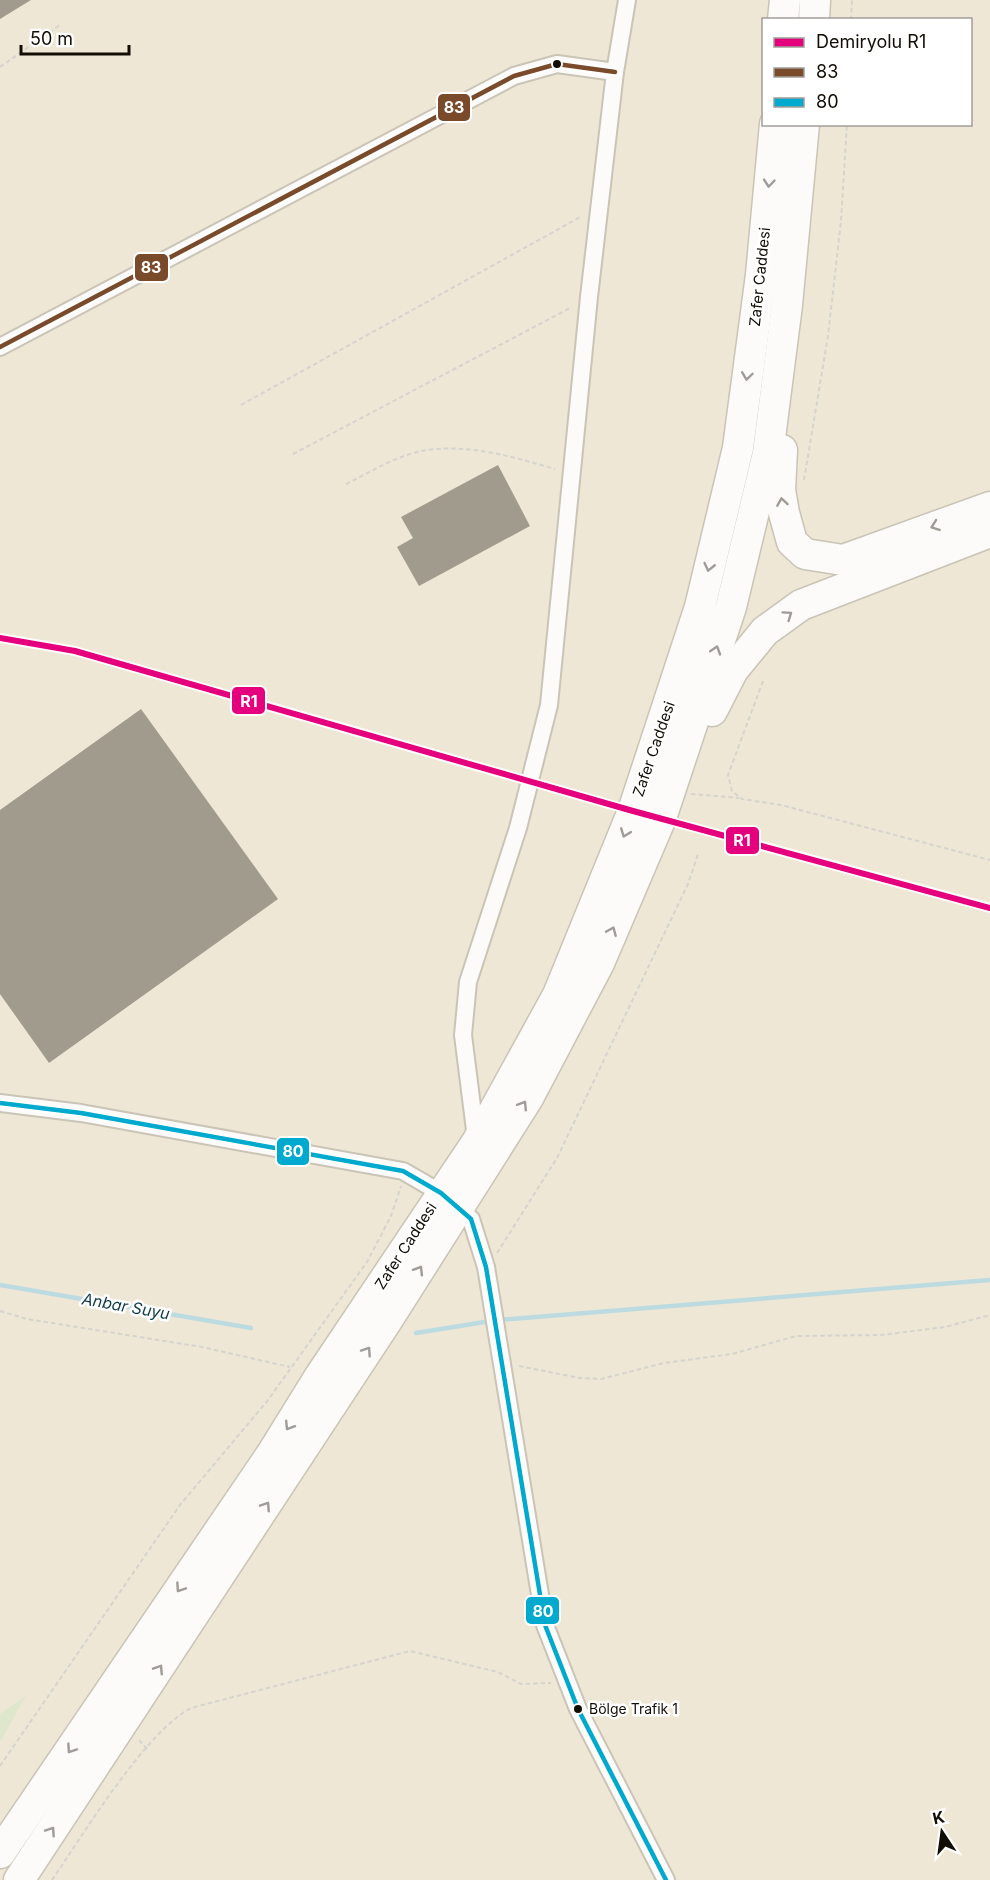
<svg xmlns="http://www.w3.org/2000/svg" width="990" height="1880" font-family="Inter,sans-serif">
<rect width="100%" height="100%" fill="#eee7d6"/>
<path fill="#dee6cc" d="M 26,1696 L 0,1742 L 0,1714 Z"/>
<g fill="none" stroke-linecap="round" stroke-linejoin="round">
<g stroke="#bcdbe1" stroke-width="4.5">
<path d="M 0,1285 L 251,1328"/>
<path d="M 499,1320 L 990,1280"/>
<path d="M 416,1333 L 491,1321"/>
</g>
</g>
<g fill="#a19b8e">
<path d="M 0,0 L 31,0 L 0,19 Z"/>
<path d="M 498,465 L 530,526 L 419,586 L 397,547 L 413,538 L 401,517 Z"/>
<path d="M 141,709 L 278,899 L 49,1063 L 0,994 L 0,810 Z"/>
</g>
<g fill="none" stroke-linecap="round" stroke-linejoin="round">
<defs>
<g id="street">
<path d="M 0,347 L 514,76 L 557,64 L 615,72"/>
<path d="M 0,1103 L 81,1113 L 403,1171 L 441,1193 L 471,1219 L 486,1267 L 545,1625 L 578,1709 L 666,1880"/>
<path d="M 476,1138 L 463,1035 L 468,982 L 518,828 L 549,705 L 589,297 L 615,72 L 627,0"/>
</g>
<g id="highway">
<path d="M 783,20 L 785,0"/>
<path d="M 814,20 L 815,0"/>
<path d="M 782,450 L 780,490 L 784,513 L 792,542 L 805,554 L 843,560 L 990,507"/>
<path d="M 712,711 L 733,670 L 765,631 L 801,605 L 990,532"/>
<path d="M 0,1853 L 273,1452 L 320,1376 L 477,1142 L 558,995 L 633,811 L 700,607 L 738,448 L 761,275 L 775,124"/>
<path d="M 19,1880 L 388,1319 L 528,1098 L 599,963 L 661,818 L 731,607 L 768,453 L 787,305 L 804,124"/>
</g>
</defs>
<use href="#street" stroke="#c9c4b6" stroke-width="20"/>
<use href="#highway" stroke="#c9c4b6" stroke-width="33"/>
<g stroke="#d5d3ce" stroke-width="2" stroke-dasharray="4.5 3" stroke-linecap="butt">
<path d="M 851,20 L 852,0"/>
<path d="M 0,67 L 60,25"/>
<path d="M 241,405 L 582,216"/>
<path d="M 293,454 L 572,307"/>
<path d="M 804,480 L 828,336 L 841,221 L 847,124"/>
<path d="M 346,484 C 365,475 384,463 404,456 C 452,438 510,456 555,469"/>
<path d="M 763,681 L 728,775 L 732,791 L 742,799 L 781,805 L 990,860"/>
<path d="M 691,794 L 739,798"/>
<path d="M 497,1253 L 557,1158 L 688,884 L 698,854"/>
<path d="M 0,1311 L 27,1319 L 202,1347 L 290,1367"/>
<path d="M 519,1366 L 580,1378 L 601,1379 L 664,1363 L 732,1354 L 796,1336 L 881,1335 L 945,1327 L 990,1315"/>
<path d="M 139,1740 L 147,1749"/>
<path d="M 0,1766 L 180,1505 L 268,1400 L 367,1262 L 391,1216 L 401,1186"/>
<path d="M 52,1880 C 83,1835 145,1732 191,1708 L 410,1651 L 498,1672 L 521,1684 L 551,1683"/>
</g>
<use href="#street" stroke="#fcfbf9" stroke-width="16"/>
<use href="#highway" stroke="#fcfbf9" stroke-width="30"/>
<defs>
<path id="bus-1" d="M 0,347 L 514,76 L 557,64 L 615,72"/>
<path id="bus-2" d="M 0,1103 L 81,1113 L 403,1171 L 441,1193 L 471,1219 L 486,1267 L 545,1625 L 578,1709 L 666,1880"/>
</defs>
<use href="#bus-1" stroke="#fff" stroke-width="9"/>
<use href="#bus-2" stroke="#fff" stroke-width="9"/>
<use href="#bus-1" stroke="#7a4b2a" stroke-width="4.5"/>
<use href="#bus-2" stroke="#00a9ce" stroke-width="4.5"/>
<defs>
<path id="rail-1" d="M 0,638 L 75,651 L 633,811 L 990,908"/>
</defs>
<use href="#rail-1" stroke="#fff" stroke-width="10"/>
<use href="#rail-1" stroke="#e5007d" stroke-width="6"/>
</g>
<defs><path id="oneway-chevron" d="M-2-3.5L2.5 0L-2 3.5" fill="none" stroke-width="1.6" stroke-linecap="round" stroke-linejoin="round" transform="scale(1.5)"/></defs>
<g stroke="#9f9c97">
<use href="#oneway-chevron" transform="translate(769 183) rotate(95)"/>
<use href="#oneway-chevron" transform="translate(747 376) rotate(98)"/>
<use href="#oneway-chevron" transform="translate(782 502) rotate(-99)"/>
<use href="#oneway-chevron" transform="translate(935 526) rotate(160)"/>
<use href="#oneway-chevron" transform="translate(709 567) rotate(103)"/>
<use href="#oneway-chevron" transform="translate(788 615) rotate(-35)"/>
<use href="#oneway-chevron" transform="translate(716 650) rotate(-72)"/>
<use href="#oneway-chevron" transform="translate(625 833) rotate(111)"/>
<use href="#oneway-chevron" transform="translate(612 931) rotate(-67)"/>
<use href="#oneway-chevron" transform="translate(523 1105) rotate(-58)"/>
<use href="#oneway-chevron" transform="translate(419 1270) rotate(-58)"/>
<use href="#oneway-chevron" transform="translate(367 1351) rotate(-56)"/>
<use href="#oneway-chevron" transform="translate(289 1426) rotate(122)"/>
<use href="#oneway-chevron" transform="translate(266 1506) rotate(-57)"/>
<use href="#oneway-chevron" transform="translate(180 1588) rotate(124)"/>
<use href="#oneway-chevron" transform="translate(159 1669) rotate(-57)"/>
<use href="#oneway-chevron" transform="translate(71 1749) rotate(124)"/>
<use href="#oneway-chevron" transform="translate(51 1831) rotate(-56)"/>
</g>
<g fill="#130e05" stroke="#fff" stroke-width="2">
<circle cx="557" cy="64" r="5"/>
<circle cx="578" cy="1709" r="5"/>
</g>
<g text-anchor="middle" stroke-width="5" stroke-linejoin="round" paint-order="stroke">
<g font-size="14" fill="#130e05" stroke="#fff" text-anchor="start">
<text x="589" y="1714">Bölge Trafik 1</text>
</g>
<g font-size="15" fill="#130e05" stroke="#fff">
<text transform="translate(760 277) rotate(-84)" y="5">Zafer Caddesi</text>
<text transform="translate(654 749) rotate(-71)" y="5">Zafer Caddesi</text>
<text transform="translate(406 1246) rotate(-57)" y="5">Zafer Caddesi</text>
</g>
<g font-size="16" font-style="italic" fill="#103b47" stroke="#fff">
<text transform="translate(126 1306) rotate(10)" y="6">Anbar Suyu</text>
</g>
</g>
<g stroke="#fff" stroke-width="2">
<rect x="437" y="93" width="34" height="29" rx="6" fill="#7a4b2a"/>
<rect x="134" y="253" width="35" height="29" rx="6" fill="#7a4b2a"/>
<rect x="231" y="686" width="35" height="29" rx="6" fill="#e5007d"/>
<rect x="725" y="826" width="35" height="29" rx="6" fill="#e5007d"/>
<rect x="276" y="1137" width="34" height="29" rx="6" fill="#00a9ce"/>
<rect x="525" y="1596" width="35" height="29" rx="6" fill="#00a9ce"/>
</g>
<g font-size="16" text-anchor="middle" font-weight="bold" fill="#fff">
<text x="454" y="113">83</text>
<text x="151" y="273">83</text>
<text x="249" y="707">R1</text>
<text x="742" y="846">R1</text>
<text x="293" y="1157">80</text>
<text x="543" y="1617">80</text>
</g>
<rect x="762" y="18" width="210" height="108" fill="#ffffff" stroke="#a19f9b" stroke-width="1.5"/>
<rect x="774" y="38" width="30" height="9" fill="#e5007d" stroke="#a19f9b" stroke-width="1.5"/>
<text x="816" y="48" font-size="18" fill="#130e05">Demiryolu R1</text>
<rect x="774" y="68" width="30" height="9" fill="#7a4b2a" stroke="#a19f9b" stroke-width="1.5"/>
<text x="816" y="78" font-size="18" fill="#130e05">83</text>
<rect x="774" y="98" width="30" height="9" fill="#00a9ce" stroke="#a19f9b" stroke-width="1.5"/>
<text x="816" y="108" font-size="18" fill="#130e05">80</text>
<g transform="translate(942 1832) rotate(347)" stroke="#ffffff" stroke-width="4.5" paint-order="stroke">
<path d="M0-4.5L10 22L0 15L-10 22Z" fill="#130e05"/>
<text y="-9" font-size="16" font-weight="bold" text-anchor="middle" fill="#130e05">K</text>
</g>
<path d="M21 45v9h108v-9" fill="none" stroke="#130e05" stroke-width="3"/>
<text x="30" y="45" font-size="18" fill="#130e05" stroke="#ffffff" stroke-width="4.5" paint-order="stroke">50 m</text>
</svg>
